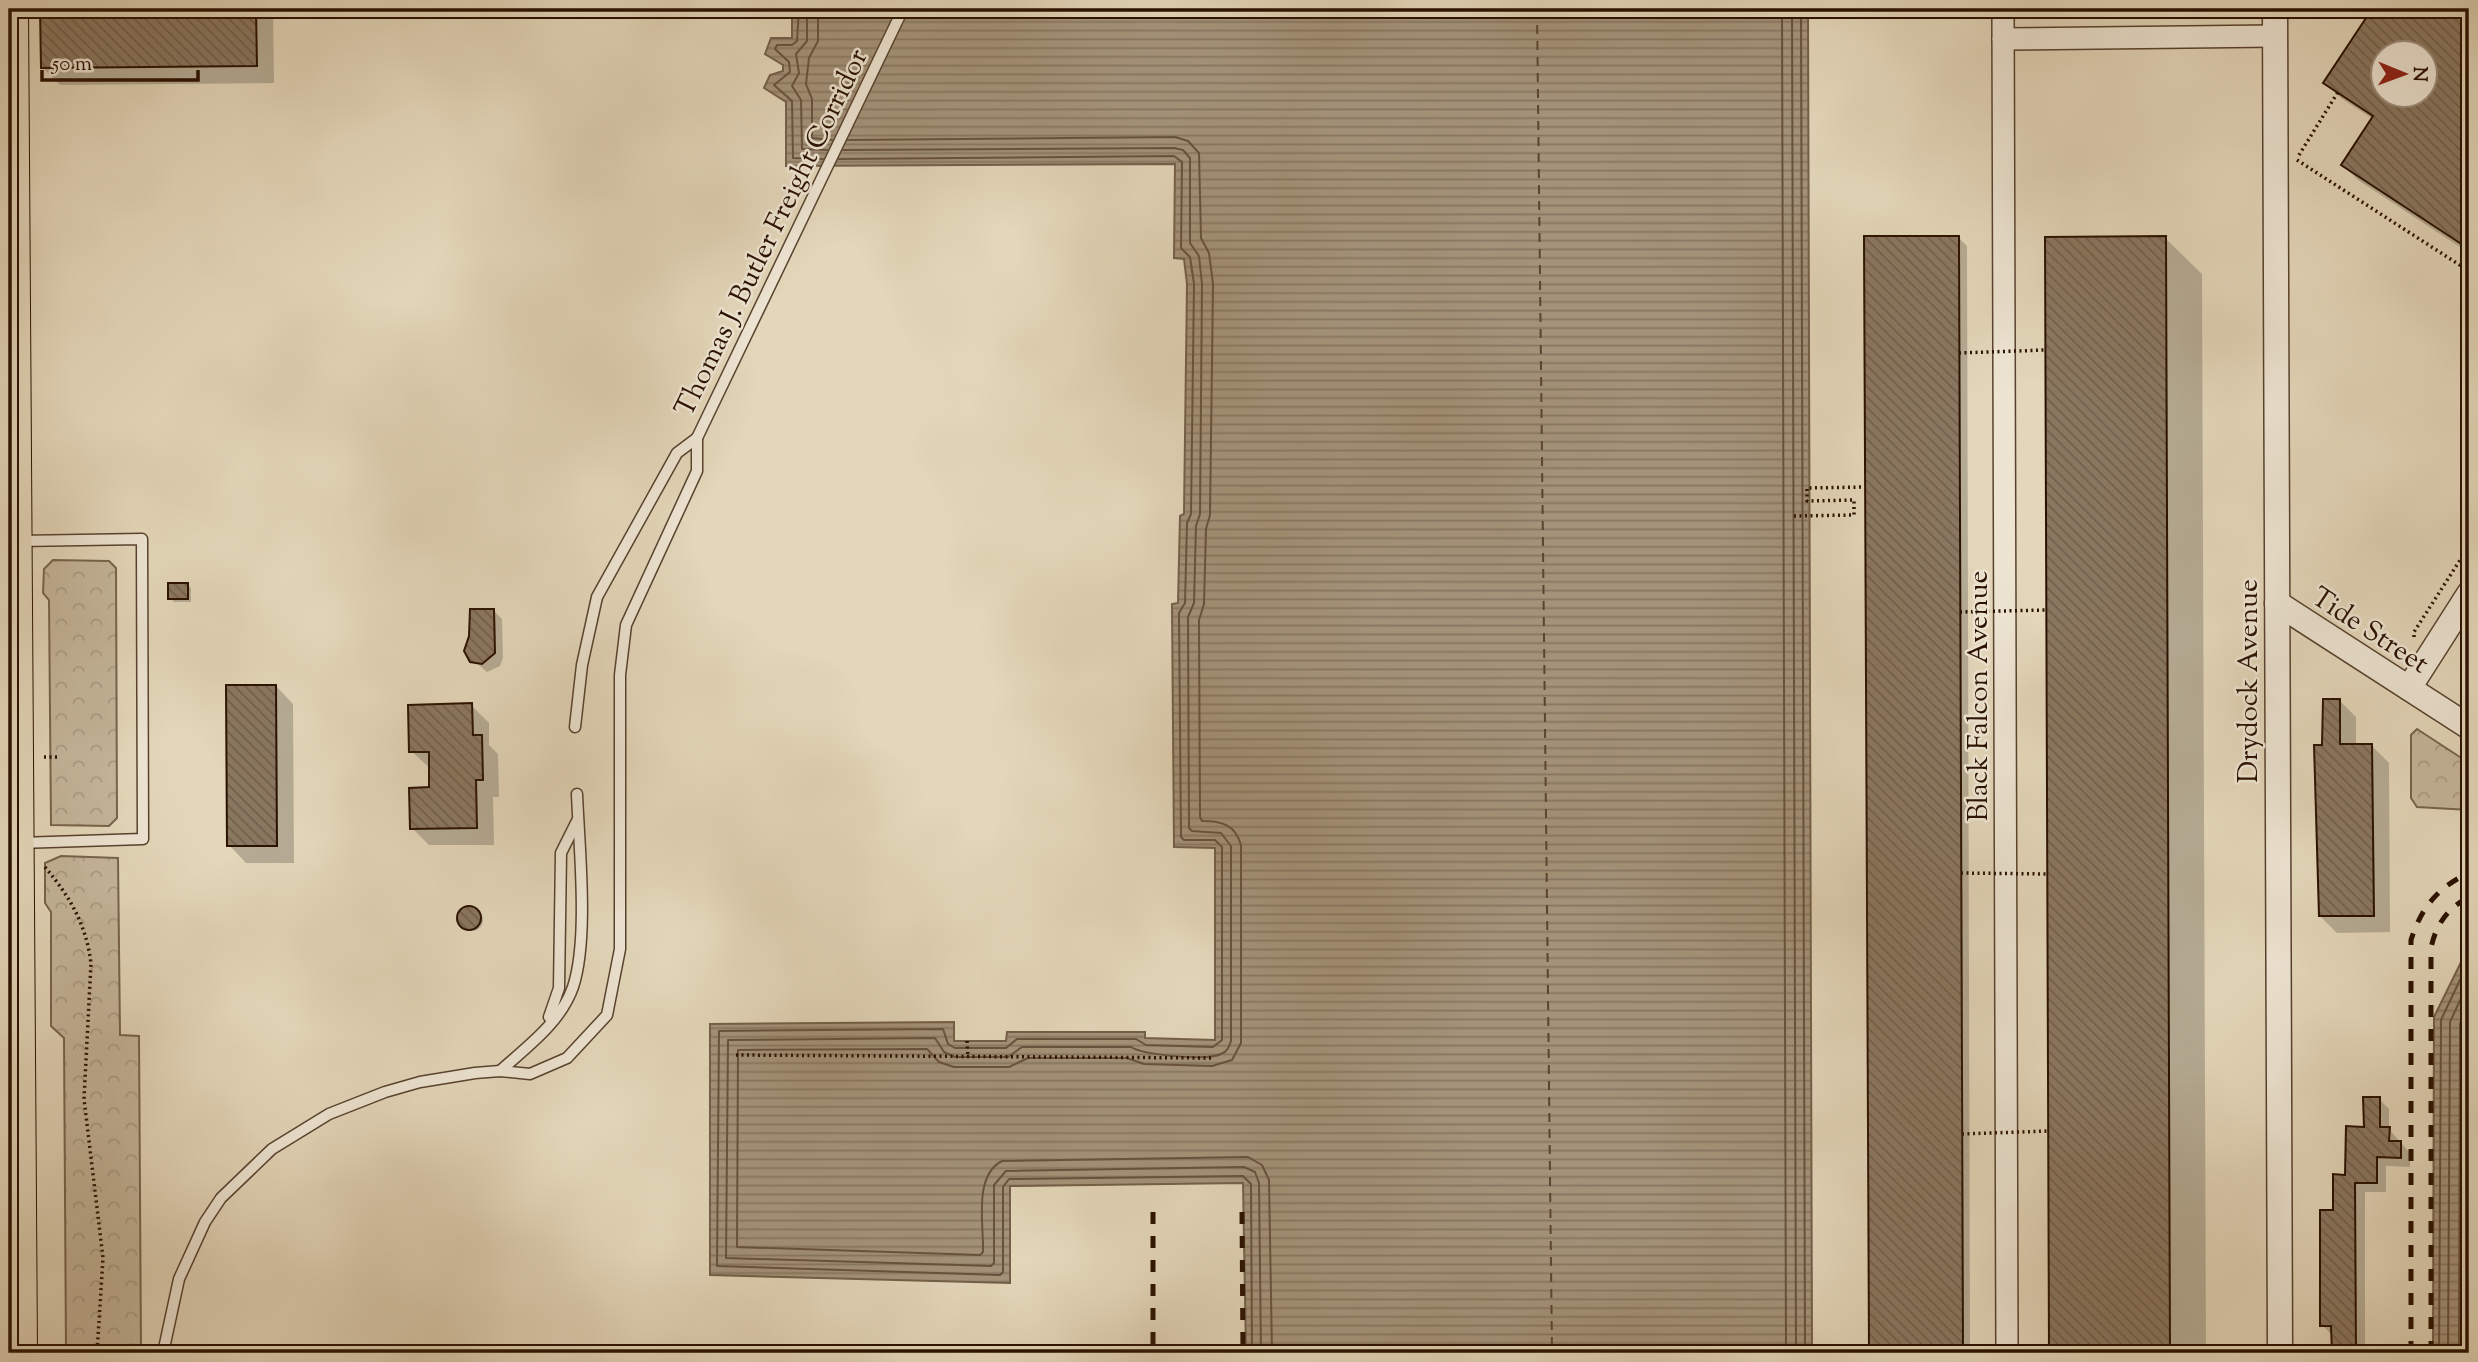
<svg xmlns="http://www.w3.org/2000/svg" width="2478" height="1362" font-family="'Sorts Mill Goudy',serif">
<defs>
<pattern id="forest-crowns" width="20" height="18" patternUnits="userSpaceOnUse" patternTransform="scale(1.75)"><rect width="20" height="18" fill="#c4b59a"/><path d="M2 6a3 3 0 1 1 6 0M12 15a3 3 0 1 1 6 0" fill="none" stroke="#a99b83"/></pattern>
<pattern id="water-rules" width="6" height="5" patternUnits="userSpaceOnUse" patternTransform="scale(1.75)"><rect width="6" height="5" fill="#a4937a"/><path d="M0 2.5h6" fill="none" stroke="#867762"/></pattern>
<pattern id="building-back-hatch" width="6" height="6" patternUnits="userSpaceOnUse" patternTransform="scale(1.75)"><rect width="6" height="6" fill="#8a7760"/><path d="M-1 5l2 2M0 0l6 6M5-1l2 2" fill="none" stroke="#71604d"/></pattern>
</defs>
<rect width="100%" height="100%" fill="#e3d6b9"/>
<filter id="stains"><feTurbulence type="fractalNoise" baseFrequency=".00286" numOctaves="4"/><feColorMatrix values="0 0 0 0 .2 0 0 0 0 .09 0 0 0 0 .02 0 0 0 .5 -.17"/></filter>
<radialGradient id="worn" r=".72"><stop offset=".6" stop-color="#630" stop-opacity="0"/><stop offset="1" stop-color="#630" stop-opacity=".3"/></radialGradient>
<g fill="url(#forest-crowns)" stroke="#77634d" stroke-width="2">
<path d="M 53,560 L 109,561 L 116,568 L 117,818 L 109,826 L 51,825 L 49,600 L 43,593 L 44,569 Z"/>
<path d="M 2417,729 L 2469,763 L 2469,810 L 2417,807 L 2411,798 L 2411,735 Z"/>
<path d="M 61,856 L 118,858 L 120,1035 L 139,1036 L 141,1353 L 66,1353 L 64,1038 L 51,1026 L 51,912 L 45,903 L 45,863 Z"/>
</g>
<g fill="url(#water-rules)" stroke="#735f49" stroke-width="2">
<path d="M 792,9 L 1808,9 L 1812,1353 L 1246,1353 L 1243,1183 L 1010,1186 L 1010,1283 L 710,1275 L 710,1024 L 954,1022 L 954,1041 L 1006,1041 L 1007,1032 L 1145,1032 L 1145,1038 L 1215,1040 L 1215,848 L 1174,847 L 1172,604 L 1178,603 L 1180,516 L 1184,514 L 1187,284 L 1184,259 L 1174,258 L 1175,164 L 786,166 L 786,102 L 764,88 L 770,75 L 783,71 L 783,65 L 765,54 L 771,38 L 792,38 Z"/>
<path d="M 2469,946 L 2469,1353 L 2433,1353 L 2434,1017 Z"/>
</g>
<g fill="#0003" fill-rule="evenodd">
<path d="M 42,9 L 273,9 L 274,83 L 60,85 L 43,68 Z"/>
<path d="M 2374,9 L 2469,9 L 2469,253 L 2358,180 L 2343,165 L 2373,119 L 2341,98 L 2326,83 ZM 2384,52 L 2426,52 L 2426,94 L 2384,94 Z"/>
<path d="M 1958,237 L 1967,246 L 1970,1353 L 1871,1353 L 1865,238 Z"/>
<path d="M 2046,238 L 2165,238 L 2202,274 L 2206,1353 L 2051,1353 Z"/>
<path d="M 187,584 L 191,588 L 191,602 L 174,602 L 170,598 Z"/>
<path d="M 494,611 L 502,619 L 503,658 L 500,666 L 487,672 L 467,655 L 466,646 Z"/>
<path d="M 276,686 L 293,704 L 294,863 L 246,863 L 229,845 Z"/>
<path d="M 2339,700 L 2356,717 L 2356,746 L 2372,746 L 2389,763 L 2390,932 L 2337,933 L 2320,916 Z"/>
<path d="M 471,705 L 489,723 L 489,745 L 498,754 L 499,797 L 493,797 L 494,845 L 429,845 L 412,828 L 431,789 L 431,769 L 411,751 Z"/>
<circle cx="472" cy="920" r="11"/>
<path d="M 2379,1099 L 2389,1109 L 2389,1129 L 2410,1153 L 2410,1167 L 2386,1166 L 2386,1192 L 2365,1192 L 2365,1347 L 2375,1353 L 2334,1353 L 2333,1336 L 2322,1325 L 2334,1212 Z"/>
</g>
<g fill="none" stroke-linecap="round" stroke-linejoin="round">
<g stroke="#67523d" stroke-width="2">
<path d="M 799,9 L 797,41 L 792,45 L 777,45 L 775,49 L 789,62 L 790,72 L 774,85 L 792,101 L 793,158 L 823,159"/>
<path d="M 807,9 L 807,41 L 796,54 L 799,73 L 792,86 L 801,100 L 802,149 L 827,150"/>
<path d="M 818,9 L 818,41 L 809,58 L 806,84 L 812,99 L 812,138 L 832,140"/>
<path d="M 1782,9 L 1786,1353"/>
<path d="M 1792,9 L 1796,1353"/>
<path d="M 1801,9 L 1805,1353"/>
<path d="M 848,140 L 1175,137 L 1188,141 L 1199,153 L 1201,238 L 1209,253 L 1213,284 L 1210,515 L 1206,529 L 1204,604 L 1199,620 L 1200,817 L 1202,821 C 1221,821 1235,824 1241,845 L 1241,1043 L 1232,1060 L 1212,1066 L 1144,1064 L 1127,1058 L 1028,1058 L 1009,1067 L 954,1067 L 939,1062 L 927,1049 L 738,1050 L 737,1247 L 980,1255 L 983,1252 C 984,1225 973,1176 1002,1161 L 1248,1157 L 1262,1165 L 1269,1180 L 1272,1353"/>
<path d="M 843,150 L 1174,148 L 1183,150 L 1190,158 L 1190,243 L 1199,256 L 1202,284 L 1200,514 L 1196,526 L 1194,603 L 1188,617 L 1189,828 L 1192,831 L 1221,833 L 1231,846 L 1231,1041 C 1229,1047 1227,1052 1221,1054 C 1207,1061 1143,1055 1131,1047 L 1022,1047 L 1008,1057 L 955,1057 L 944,1052 L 935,1038 L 728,1040 L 726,1258 L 991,1266 L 994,1263 L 994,1185 L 1006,1171 L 1244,1167 L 1255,1172 L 1259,1183 L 1261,1353"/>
<path d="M 839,159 L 1174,156 L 1182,162 L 1181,248 L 1190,257 L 1194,284 L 1191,514 L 1187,523 L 1185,603 L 1179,613 L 1181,837 L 1184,840 L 1215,840 L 1222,847 L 1222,1040 L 1213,1047 L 1146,1045 L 1136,1039 L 1017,1039 L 1006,1048 L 955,1048 L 948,1044 L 943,1029 L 719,1031 L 717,1266 L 1000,1275 L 1003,1272 L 1003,1187 L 1009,1179 L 1243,1176 L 1251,1184 L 1252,1353"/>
<path d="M 2439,1353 L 2441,1020 L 2469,961"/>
<path d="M 2448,1353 L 2450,1022 L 2469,981"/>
<path d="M 2459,1353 L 2460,1024 L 2469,1005"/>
</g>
<path stroke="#5b4531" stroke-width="2" stroke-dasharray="9 7" stroke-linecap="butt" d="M 1537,9 L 1552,1353"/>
</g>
<g fill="url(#building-back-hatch)" stroke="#2a1100" stroke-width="2" fill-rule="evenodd">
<path d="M 40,9 L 256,9 L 257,66 L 41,68 Z"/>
<path d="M 2372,9 L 2469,9 L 2469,249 L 2341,165 L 2373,116 L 2323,83 ZM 2384,52 L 2426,52 L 2426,94 L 2384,94 Z"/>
<path d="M 1864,236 L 1959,236 L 1963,1353 L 1869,1353 Z"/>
<path d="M 2166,236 L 2170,1353 L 2049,1353 L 2045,237 Z"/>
<rect x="168" y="583" width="20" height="16"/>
<path d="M 470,609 L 494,609 L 495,653 L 482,664 L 470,662 L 464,651 L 469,636 Z"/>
<path d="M 226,685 L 276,685 L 277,846 L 227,846 Z"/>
<path d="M 2323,699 L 2340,699 L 2340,744 L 2372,744 L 2374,916 L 2319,916 L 2314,745 L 2322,745 Z"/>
<path d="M 472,703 L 473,735 L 482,735 L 483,780 L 476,780 L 477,828 L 410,829 L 409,788 L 429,787 L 429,752 L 409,752 L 408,705 Z"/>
<circle cx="469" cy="918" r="12"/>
<path d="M 2363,1097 L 2380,1097 L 2380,1127 L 2390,1127 L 2389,1141 L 2401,1141 L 2401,1158 L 2377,1157 L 2377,1183 L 2355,1183 L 2356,1352 L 2332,1353 L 2331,1326 L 2320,1326 L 2320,1210 L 2333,1210 L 2333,1174 L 2345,1175 L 2346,1126 L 2364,1127 Z"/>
</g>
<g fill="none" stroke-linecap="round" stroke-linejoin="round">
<defs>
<g id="service">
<path d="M 575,727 L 582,665 L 597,597 L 677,453 L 697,438"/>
<path d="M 19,843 L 143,839 L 142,539 L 19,541"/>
<path d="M 549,1017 L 559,988 L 561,853 L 577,821"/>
<path d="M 500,1071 C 527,1047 561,1022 573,987 C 589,939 579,846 577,794"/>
<path d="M 163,1353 L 179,1279 L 205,1222 L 221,1198 L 272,1149 L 329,1114 L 385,1092 L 420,1082 L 475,1073 L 500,1071 L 530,1074 L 567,1058 L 607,1015 L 620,949 L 620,675 L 626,625 L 697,471 L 697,438 L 903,9"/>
</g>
<g id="minor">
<path d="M 2003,9 L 2007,1353"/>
<path d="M 2003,39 L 2275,36"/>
</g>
<g id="tertiary">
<path d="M 2275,9 L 2280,1353"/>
<path d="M 2277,603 L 2469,727"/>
<path d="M 2409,688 L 2469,594"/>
</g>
<path id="primary" d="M 12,9 L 21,1353"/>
</defs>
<use href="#service" stroke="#58422e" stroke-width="13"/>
<use href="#minor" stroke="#58422e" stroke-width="24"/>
<use href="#tertiary" stroke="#58422e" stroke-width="27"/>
<use href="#primary" stroke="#2a1100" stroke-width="34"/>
<g stroke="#2a1100" stroke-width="3.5" stroke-dasharray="2 3.5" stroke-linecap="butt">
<path d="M 2299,155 L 2338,92"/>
<path d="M 2297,160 L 2469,271"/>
<path d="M 1794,516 L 1854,515 L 1854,500 L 1807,501 L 1807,488 L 1864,487"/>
<path d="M 2461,574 L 2469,561"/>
<path d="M 2414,637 L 2414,632 L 2469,546"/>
<path d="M 44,757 L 60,757"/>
<path d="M 45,867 C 70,897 86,924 91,963 L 84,1099 L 103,1258 L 97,1353"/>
<path d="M 967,1041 L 968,1058"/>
<path d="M 736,1055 L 1213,1058"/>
</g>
<use href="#service" stroke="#ede4d2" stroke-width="10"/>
<use href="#minor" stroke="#ede4d2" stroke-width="21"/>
<use href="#tertiary" stroke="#ede4d2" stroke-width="24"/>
<use href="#primary" stroke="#e3d6b9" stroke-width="32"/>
<g stroke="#2a1100" stroke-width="5" stroke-dasharray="12 12" stroke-linecap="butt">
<path d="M 1153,1212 L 1153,1353"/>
<path d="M 1242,1212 L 1243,1353"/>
<path d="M 2411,1353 L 2411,940 C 2421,908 2438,887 2469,873"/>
<path d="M 2431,1353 L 2431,948 C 2436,924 2448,908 2469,897"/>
</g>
<g stroke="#2a1100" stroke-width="3.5" stroke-dasharray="2 3.5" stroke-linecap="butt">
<path d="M 1959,353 L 2045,350"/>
<path d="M 1960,612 L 2046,610"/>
<path d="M 1961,873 L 2047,874"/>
<path d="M 1962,1134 L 2049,1131"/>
</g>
</g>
<g text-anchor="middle" stroke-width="5" stroke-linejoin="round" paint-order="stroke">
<g font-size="28" fill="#2a1100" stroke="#ede4d2">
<text transform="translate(770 232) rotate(-64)" y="10">Thomas J. Butler Freight Corridor</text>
<text transform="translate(2371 629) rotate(33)" y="10">Tide Street</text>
<text transform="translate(2247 681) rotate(-90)" y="10">Drydock Avenue</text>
<text transform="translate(1977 696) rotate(-90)" y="10">Black Falcon Avenue</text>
</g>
</g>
<rect width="2478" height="1362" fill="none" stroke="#e3d6b9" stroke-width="35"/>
<rect x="10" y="10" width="2457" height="1341" fill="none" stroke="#2a1100" stroke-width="3.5"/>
<rect x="18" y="18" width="2443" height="1327" fill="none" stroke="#2a1100" stroke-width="2"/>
<g transform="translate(2404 74) rotate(91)"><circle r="33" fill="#ede4d2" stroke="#9f907e" stroke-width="2"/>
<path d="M0-5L12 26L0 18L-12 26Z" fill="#8f2418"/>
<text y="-10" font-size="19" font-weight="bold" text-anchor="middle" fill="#2a1100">N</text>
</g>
<path d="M42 70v10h156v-10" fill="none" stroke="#2a1100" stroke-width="3.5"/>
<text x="52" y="70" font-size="21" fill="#2a1100" stroke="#ede4d2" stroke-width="5" paint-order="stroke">50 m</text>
<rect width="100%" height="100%" filter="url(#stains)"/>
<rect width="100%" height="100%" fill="url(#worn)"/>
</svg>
